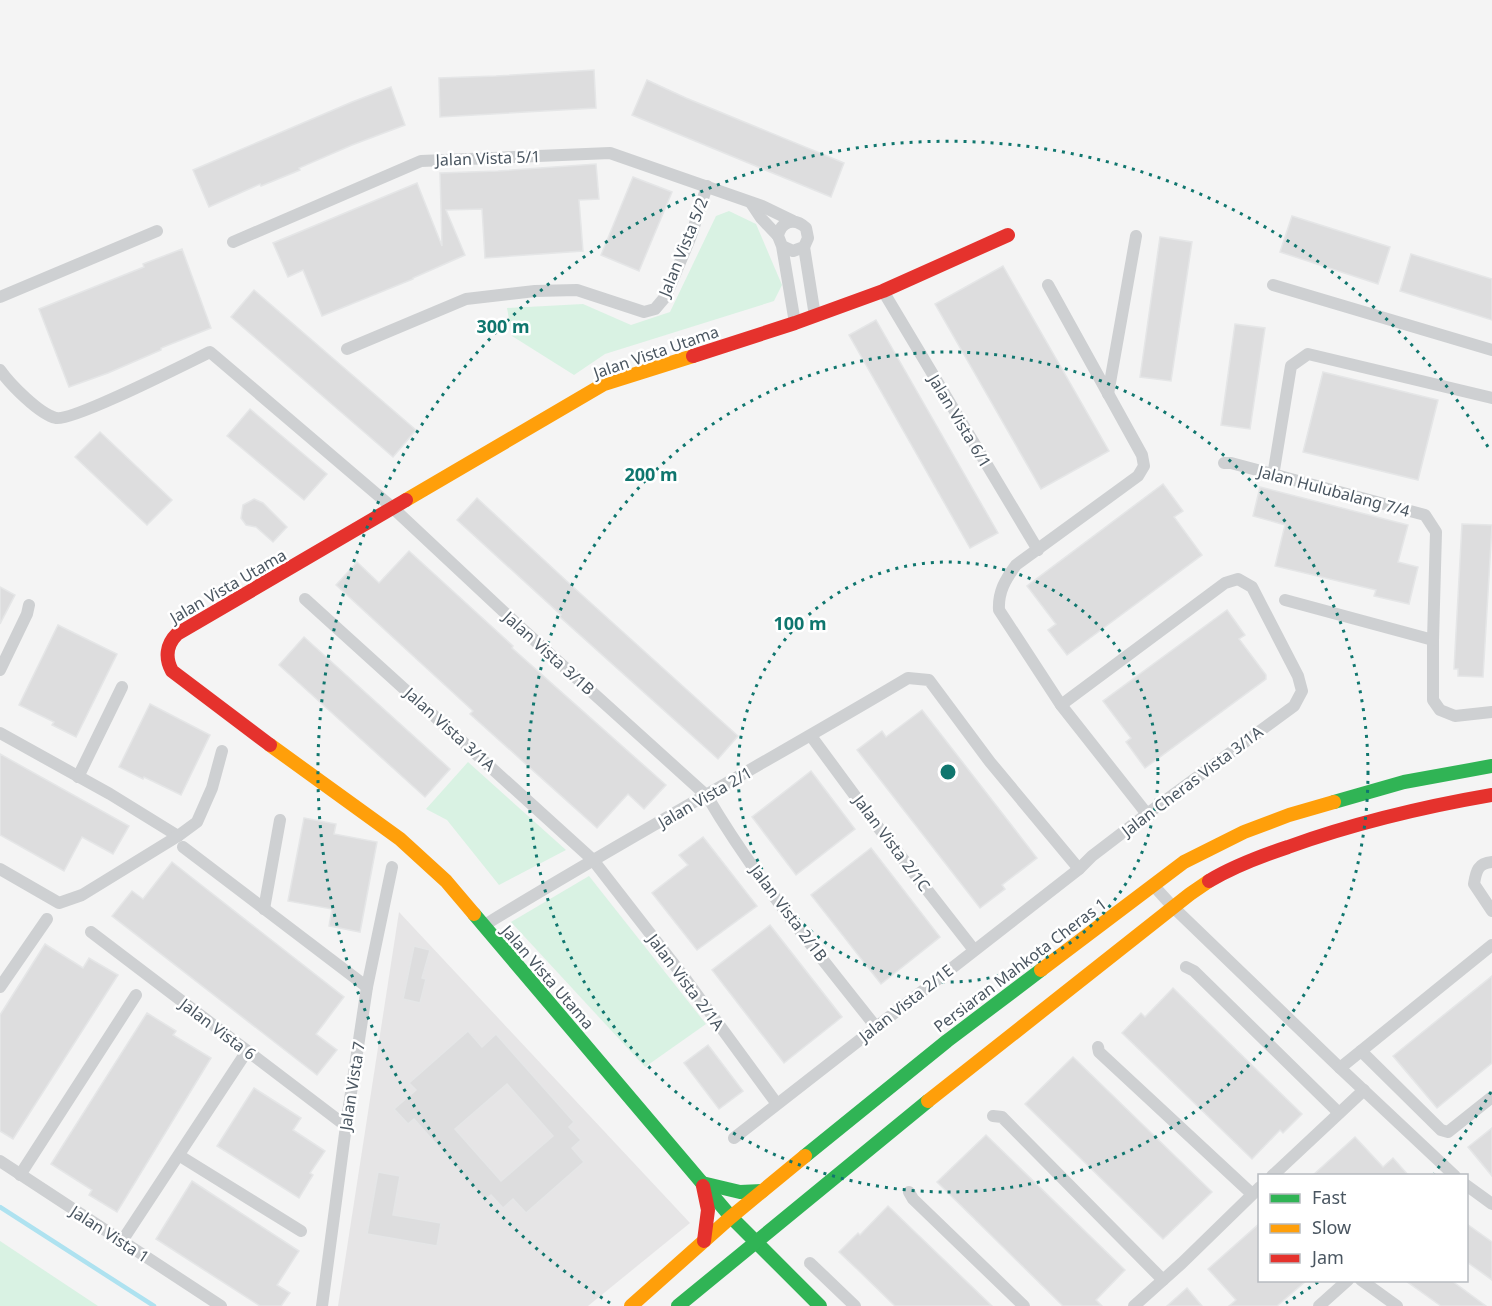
<svg xmlns="http://www.w3.org/2000/svg" width="1492" height="1306" font-family="'Noto Sans',sans-serif">
<style>
.education{fill:#e6e5e6}
.green{fill:#d9f2e3}
.lines{fill:none;stroke-linecap:round;stroke-linejoin:round}
.stream{stroke:#aee2f0;stroke-width:4.5}
.building{fill:#ddddde;stroke:#e5e6e7;stroke-width:1.5;fill-rule:evenodd}
.street{stroke:#ced0d2;stroke-width:12}
.fast{stroke:#30b455;stroke-width:14}
.slow{stroke:#ff9f0a;stroke-width:14}
.jam{stroke:#e5322d;stroke-width:14}
.ring{fill:none;stroke:#0f766e;stroke-width:3;stroke-dasharray:3 6}
.labels{text-anchor:middle;dominant-baseline:central;stroke-width:5;stroke-linejoin:round;paint-order:stroke}
.street-label{font-size:16px;fill:#4a5661;stroke:#fff}
.centre{fill:#0f766e;stroke:#fff;stroke-width:3}
.ring-label{font-size:18px;text-anchor:middle;font-weight:bold;fill:#0f766e;stroke:#fff;stroke-width:5;stroke-linejoin:round;paint-order:stroke}
</style>
<rect width="100%" height="100%" fill="#f4f4f4"/>
<polygon class="education" points="399,912 690,1223 588,1306 338,1306"/>
<g class="green">
<polygon points="729,211 756,224 782,285 774,301 605,354 574,375 512,336 507,308 583,304 631,325 670,312 716,216"/>
<polygon points="468,762 566,850 499,885 447,820 426,809"/>
<polygon points="589,876 706,1024 645,1067 511,922"/>
<polygon points="0,1241 98,1306 0,1306"/>
</g>
<g class="lines">
<polyline class="stream" points="0,1207 154,1306"/>
</g>
<g class="building">
<polygon points="594,70 596,108 440,117 439,78 496,76"/>
<polygon points="647,80 686,98 844,163 831,197 632,115"/>
<polygon points="391,87 405,125 352,145 299,168 300,170 261,186 260,184 209,207 193,170 352,102"/>
<polygon points="596,164 599,199 579,200 583,251 485,258 482,209 446,210 465,255 413,278 413,279 322,316 303,270 288,277 273,243 417,183 442,246 440,173 498,171"/>
<polygon points="633,177 672,192 639,271 601,255"/>
<polygon points="1292,216 1390,247 1378,284 1280,252"/>
<polygon points="1160,237 1192,242 1171,381 1140,377"/>
<polygon points="182,249 211,328 161,348 161,350 108,373 69,387 39,309 144,267 143,264"/>
<polygon points="1411,254 1492,279 1492,320 1400,291"/>
<polygon points="1003,266 1109,451 1041,489 935,304"/>
<polygon points="254,290 416,430 393,457 231,317"/>
<polygon points="876,320 998,533 970,548 849,335"/>
<polygon points="1235,324 1265,328 1250,429 1221,425"/>
<polygon points="1323,372 1438,400 1418,480 1303,452"/>
<polygon points="250,409 327,474 304,500 227,436"/>
<polygon points="100,432 172,500 147,525 75,457"/>
<polygon points="1163,484 1183,511 1174,517 1202,555 1067,655 1048,630 1056,624 1027,586"/>
<polygon points="1260,487 1408,525 1398,562 1418,567 1409,604 1374,596 1376,590 1275,566 1285,525 1253,516"/>
<polygon points="477,498 571,585 738,736 718,759 560,617 561,615 457,520"/>
<polygon points="254,499 263,503 287,527 273,542 256,527 246,525 241,518 243,505"/>
<polygon points="1462,524 1492,525 1483,677 1458,676 1458,669 1454,669"/>
<polygon points="409,551 513,646 512,648 666,785 644,809 628,794 597,828 470,714 473,711 336,585 357,562 379,583"/>
<polygon points="0,587 15,595 0,624"/>
<polygon points="1227,610 1245,635 1239,639 1266,675 1266,679 1145,768 1126,742 1131,738 1103,701"/>
<polygon points="58,625 117,654 76,737 52,725 54,722 19,705"/>
<polygon points="304,637 450,769 425,797 279,665"/>
<polygon points="150,704 210,735 181,795 144,777 143,779 119,767"/>
<polygon points="922,710 1037,858 1002,885 1005,889 980,908 857,750 882,731 886,737"/>
<polygon points="0,754 129,826 113,854 82,837 64,871 0,835"/>
<polygon points="811,771 855,829 796,875 752,817"/>
<polygon points="304,818 336,824 334,834 377,842 360,932 329,926 332,909 288,901"/>
<polygon points="703,837 757,906 697,950 652,893 688,865 679,855"/>
<polygon points="871,848 940,937 881,984 811,895"/>
<polygon points="172,862 344,997 316,1034 337,1050 317,1075 112,916 132,891 143,899"/>
<polygon points="770,925 842,1017 784,1063 712,970"/>
<polygon points="45,944 83,968 89,958 118,975 13,1139 0,1131 0,1015"/>
<polygon points="414,946 430,950 422,978 426,979 420,1003 403,999"/>
<polygon points="1492,976 1492,1063 1437,1108 1393,1056"/>
<polygon points="1173,988 1302,1114 1283,1133 1280,1130 1252,1159 1122,1033 1141,1013 1145,1017"/>
<polygon points="147,1013 176,1031 173,1035 211,1058 117,1212 89,1195 92,1190 51,1164"/>
<path d="M468,1031L482,1047L496,1034L574,1122L569,1127L581,1140L572,1148L584,1162L526,1213L513,1199L503,1208L491,1195L485,1200L414,1119L408,1124L394,1109L416,1090L409,1083ZM507,1084L553,1136L501,1181L455,1129Z"/>
<polygon points="708,1045 743,1091 719,1109 684,1063"/>
<polygon points="1073,1057 1212,1192 1163,1239 1025,1104"/>
<polygon points="254,1088 301,1118 293,1130 325,1151 310,1173 313,1175 299,1198 217,1146"/>
<polygon points="1492,1128 1492,1176 1468,1147"/>
<polygon points="986,1135 1125,1270 1096,1300 1102,1306 1063,1306 937,1182"/>
<polygon points="1355,1137 1383,1167 1393,1158 1409,1176 1312,1176"/>
<polygon points="378,1172 400,1176 393,1215 441,1223 437,1246 367,1234"/>
<polygon points="192,1181 299,1251 277,1285 290,1293 281,1306 260,1306 156,1239"/>
<polygon points="888,1206 916,1233 992,1306 895,1306 858,1270 839,1252 858,1233 860,1235"/>
<polygon points="1260,1223 1260,1281 1306,1281 1277,1306 1229,1306 1236,1300 1208,1269"/>
<polygon points="1467,1224 1492,1242 1492,1280 1467,1262"/>
<polygon points="1406,1281 1452,1281 1486,1306 1441,1306"/>
<polygon points="1187,1288 1202,1306 1167,1306"/>
</g>
<g class="lines">
<g class="street">
<polyline points="751,203 761,218 778,236"/>
<polyline points="233,242 421,161 610,153 762,206 793,221"/>
<path d="M782,246L793,251L804,247L808,238L806,228C795,217 781,221 778,236L782,246L795,323"/>
<polyline points="804,247 815,316"/>
<path d="M1048,285L1142,455L1144,466L1138,476L1016,565C1005,580 998,592 999,610L1061,705L1147,814"/>
<polyline points="1273,285 1492,350"/>
<polyline points="883,291 1038,550"/>
<polyline points="0,297 157,231"/>
<polyline points="347,349 466,299 535,291 577,290 644,312 655,309 666,296 691,236 707,186"/>
<path d="M0,370C10,384 39,414 56,418C74,421 187,363 210,352L393,508L520,627L707,796C755,878 817,952 876,1027"/>
<polyline points="1108,394 1136,236"/>
<polyline points="1224,463 1231,463 1425,515 1436,532 1433,640 1433,700 1440,710 1455,716 1492,712"/>
<polyline points="1273,476 1291,366 1308,354 1492,398"/>
<polyline points="305,599 593,860 687,981 777,1104"/>
<polyline points="1285,600 1433,640"/>
<polyline points="0,670 27,614 29,605"/>
<polyline points="0,733 110,794 178,836"/>
<polyline points="811,736 878,827 974,950"/>
<polyline points="78,777 122,687"/>
<polyline points="183,847 367,987"/>
<path d="M1492,862C1478,863 1476,871 1474,884L1492,911"/>
<polyline points="0,869 59,903 82,895 178,836 197,822 212,788 222,751"/>
<polyline points="1153,885 1173,907 1340,1068 1455,1176"/>
<polyline points="264,909 280,820"/>
<path d="M483,926C623,840 767,762 908,678L929,680L990,762L1079,869"/>
<polyline points="91,932 346,1126"/>
<polyline points="1186,967 1194,971 1339,1113"/>
<polyline points="0,987 47,919"/>
<polyline points="1098,1047 1099,1052 1252,1194"/>
<polyline points="1361,1051 1441,1130 1448,1132 1492,1097"/>
<polyline points="1340,1068 1492,945"/>
<polyline points="993,1116 1002,1117 1163,1280"/>
<polyline points="734,1138 1079,869 1092,856 1147,814 1294,706 1302,691 1298,676 1252,587 1238,579 1225,583 1061,705"/>
<polyline points="180,1156 301,1231"/>
<polyline points="0,1161 221,1306"/>
<polyline points="20,1175 136,995"/>
<polyline points="1272,1176 1364,1090"/>
<polyline points="1466,1185 1492,1204"/>
<polyline points="909,1192 913,1199 1024,1306"/>
<polyline points="122,1241 247,1051"/>
<polyline points="810,1263 855,1306"/>
<polyline points="1361,1280 1397,1306"/>
<polyline points="322,1306 346,1126 367,987 392,867"/>
<polyline points="1134,1306 1182,1263 1260,1187"/>
<polyline points="1319,1306 1348,1280"/>
</g>
<g class="fast">
<polyline points="1334,802 1404,782 1492,766"/>
<polyline points="474,914 731,1217 820,1306"/>
<polyline points="805,1156 947,1041 1041,970"/>
<polyline points="702,1183 740,1192 762,1191"/>
<polyline points="678,1306 928,1101"/>
</g>
<g class="slow">
<polyline points="406,500 604,384 693,356"/>
<polyline points="270,745 400,839 446,881 474,914"/>
<polyline points="1041,970 1184,862 1244,832 1289,815 1334,802"/>
<polyline points="928,1101 1190,894 1209,881"/>
<polyline points="631,1306 731,1217 805,1156"/>
</g>
<g class="jam">
<polyline points="693,356 795,323 883,291 1008,235"/>
<path d="M270,745L172,671C165,658 166,645 177,634L406,500"/>
<path d="M1209,881C1234,866 1261,856 1288,847C1355,823 1422,807 1492,795"/>
<polyline points="703,1186 708,1210 704,1241"/>
</g>
</g>
<g class="ring">
<circle cx="948" cy="772" r="210"/>
<circle cx="948" cy="772" r="420"/>
<path d="M1491 1092A630 630 0 0 1 1434 1173M1318 1282A630 630 0 0 1 1286 1303M610 1303A630 630 0 1 1 1491 452"/>
</g>
<g class="labels">
<g class="street-label">
<text transform="translate(488 158) rotate(-2)">Jalan Vista 5/1</text>
<text transform="translate(683 247) rotate(-68)">Jalan Vista 5/2</text>
<text transform="translate(656 352) rotate(-19)">Jalan Vista Utama</text>
<text transform="translate(960 421) rotate(59)">Jalan Vista 6/1</text>
<text transform="translate(1334 491) rotate(15)">Jalan Hulubalang 7/4</text>
<text transform="translate(228 586) rotate(-30)">Jalan Vista Utama</text>
<text transform="translate(549 653) rotate(42)">Jalan Vista 3/1B</text>
<text transform="translate(450 729) rotate(42)">Jalan Vista 3/1A</text>
<text transform="translate(1192 781) rotate(-37)">Jalan Cheras Vista 3/1A</text>
<text transform="translate(705 797) rotate(-30)">Jalan Vista 2/1</text>
<text transform="translate(892 843) rotate(53)">Jalan Vista 2/1C</text>
<text transform="translate(789 913) rotate(53)">Jalan Vista 2/1B</text>
<text transform="translate(1020 965) rotate(-37)">Persiaran Mahkota Cheras 1</text>
<text transform="translate(548 977) rotate(49)">Jalan Vista Utama</text>
<text transform="translate(686 982) rotate(53)">Jalan Vista 2/1A</text>
<text transform="translate(906 1003) rotate(-38)">Jalan Vista 2/1E</text>
<text transform="translate(218 1029) rotate(37)">Jalan Vista 6</text>
<text transform="translate(352 1086) rotate(-81)">Jalan Vista 7</text>
<text transform="translate(110 1234) rotate(33)">Jalan Vista 1</text>
</g>
</g>
<circle cx="948" cy="772" r="9" class="centre"/>
<g class="ring-label">
<text x="503" y="333">300 m</text>
<text x="651" y="481">200 m</text>
<text x="800" y="630">100 m</text>
</g>
<rect x="1258" y="1174" width="210" height="108" fill="#ffffff" stroke="#b7bbc0" stroke-width="1.5"/>
<rect x="1270" y="1194" width="30" height="9" fill="#30b455" stroke="#b7bbc0" stroke-width="1.5"/>
<text x="1312" y="1204" font-size="18" fill="#4a5661">Fast</text>
<rect x="1270" y="1224" width="30" height="9" fill="#ff9f0a" stroke="#b7bbc0" stroke-width="1.5"/>
<text x="1312" y="1234" font-size="18" fill="#4a5661">Slow</text>
<rect x="1270" y="1254" width="30" height="9" fill="#e5322d" stroke="#b7bbc0" stroke-width="1.5"/>
<text x="1312" y="1264" font-size="18" fill="#4a5661">Jam</text>
</svg>
